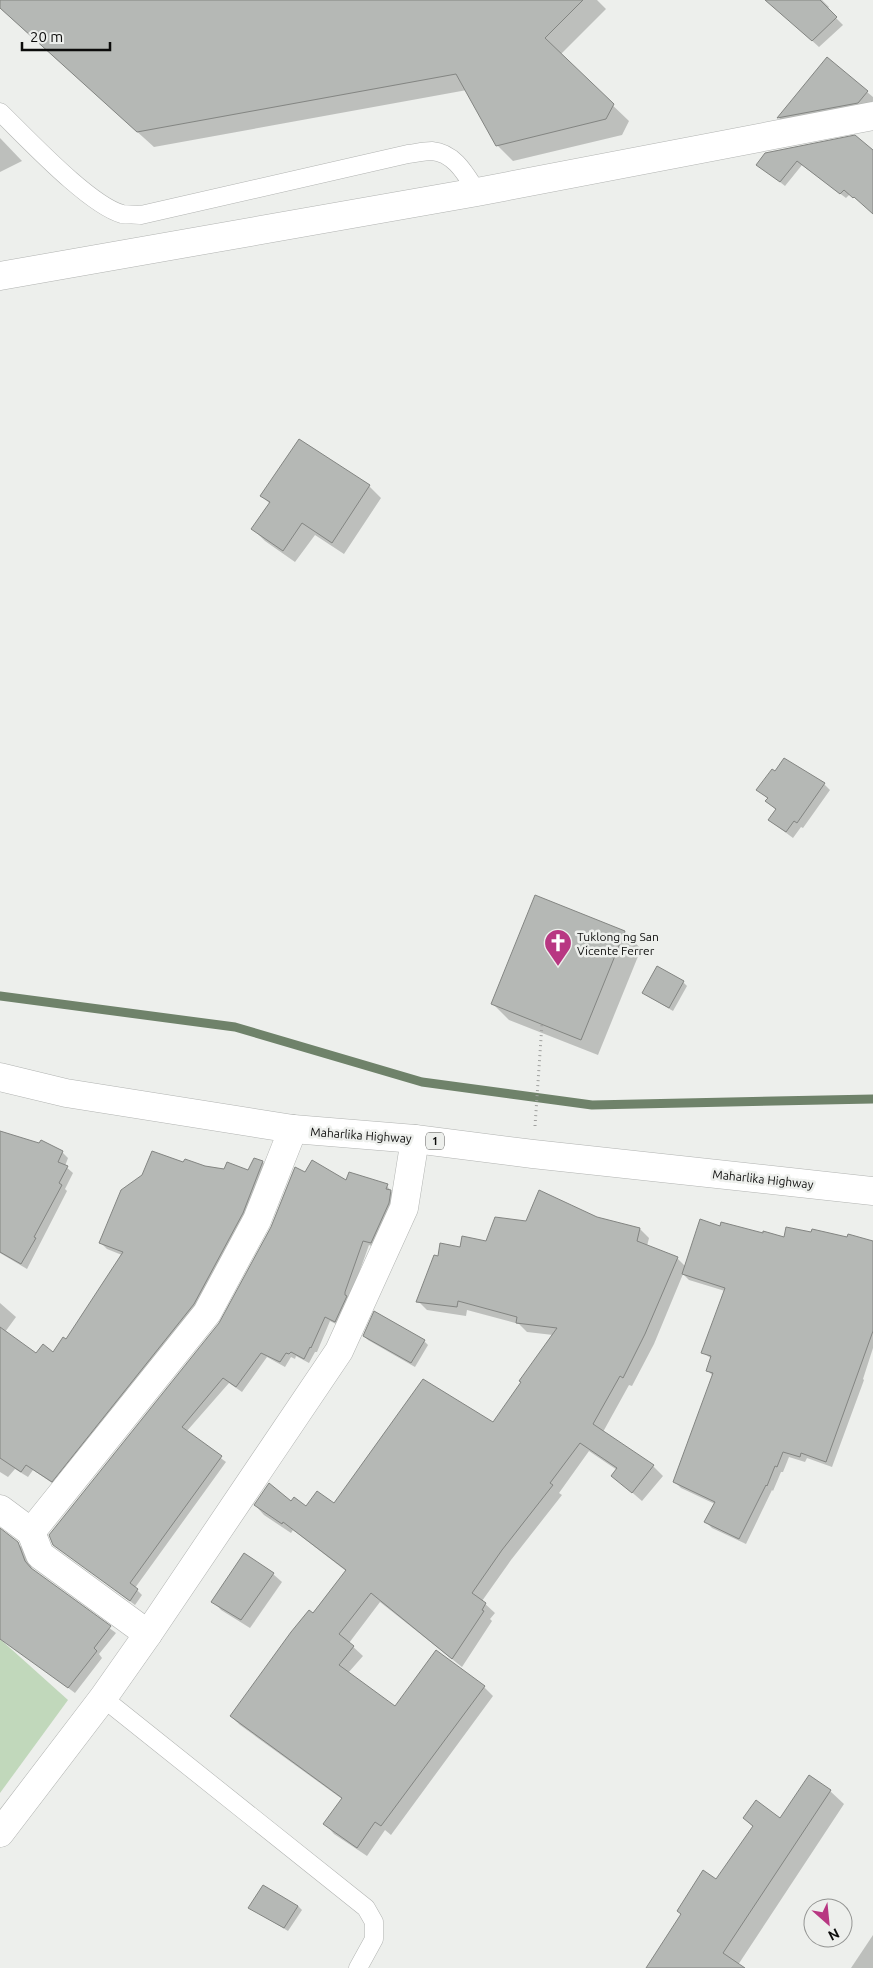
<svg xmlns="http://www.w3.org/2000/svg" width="873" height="1968" font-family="Ubuntu,sans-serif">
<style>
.green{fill:#c1d8bb}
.shadow{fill:#0003}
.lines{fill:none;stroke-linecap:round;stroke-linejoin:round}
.stream{stroke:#6f826a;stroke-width:9}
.building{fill:#b5b8b5;stroke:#838582}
.service-casing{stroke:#b1b3b1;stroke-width:19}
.minor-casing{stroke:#b1b3b1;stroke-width:29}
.tertiary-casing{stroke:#b1b3b1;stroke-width:29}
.trunk-casing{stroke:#b1b3b1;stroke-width:29}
.path{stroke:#a0a19f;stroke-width:3;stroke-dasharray:1 4;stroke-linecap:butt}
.service{stroke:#fff;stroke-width:18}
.minor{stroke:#fff;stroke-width:28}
.tertiary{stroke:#fff;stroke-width:28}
.trunk{stroke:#fff;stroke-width:28}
.labels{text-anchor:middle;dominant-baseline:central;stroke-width:5;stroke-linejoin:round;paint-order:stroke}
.shield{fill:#edefec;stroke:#50504e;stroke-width:1}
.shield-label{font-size:11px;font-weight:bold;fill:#0c0c0b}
.poi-label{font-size:12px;fill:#0c0c0b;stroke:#edefec;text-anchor:start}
.street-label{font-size:12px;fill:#0c0c0b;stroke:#edefec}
</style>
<rect width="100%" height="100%" fill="#edefec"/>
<polygon class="green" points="0,1639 68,1700 0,1793"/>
<g class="shadow">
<polygon points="0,0 597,0 606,9 560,55 629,121 622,135 513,161 497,145 467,90 154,147 0,8"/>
<polygon points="767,0 822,0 829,7 827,9 843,25 819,47"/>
<polygon points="827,58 867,92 873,97 873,101 865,110 786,125 779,118"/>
<polygon points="0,138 22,161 0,172"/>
<polygon points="873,152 873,212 850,194 846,198 802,165 785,186 758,165"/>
<polygon points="299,440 369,486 381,498 344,554 315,535 295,562 265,541 253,529 270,504 262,496"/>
<polygon points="775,773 824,784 830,790 803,828 801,827 793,838 769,820 776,810 767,801 768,799 758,790"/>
<polygon points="536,897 625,932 641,949 598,1055 509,1020 493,1004"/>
<polygon points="683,982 687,986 673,1011 643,993"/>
<polygon points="0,1134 40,1145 41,1142 63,1153 68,1158 65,1166 73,1173 65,1189 67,1191 27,1269 0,1253"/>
<polygon points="254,1159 263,1162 269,1169 200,1311 58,1487 33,1470 28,1477 15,1469 8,1477 0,1472 0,1303 16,1317 5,1332 36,1355 53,1354 67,1341 122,1255 107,1249 101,1243 184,1164 249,1172"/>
<polygon points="306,1174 347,1182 387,1186 396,1197 376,1248 369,1245 340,1326 330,1321 317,1352 315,1352 309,1363 296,1356 295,1359 291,1357 285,1367 267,1357 242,1392 229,1383 186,1432 226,1462 135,1588 142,1595 135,1605 54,1544 220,1323"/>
<polygon points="597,1218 640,1229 649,1238 647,1246 677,1258 686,1267 721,1227 785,1238 873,1242 873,1348 863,1379 864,1380 832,1467 807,1458 805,1462 789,1457 783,1472 781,1472 773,1491 772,1490 746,1544 712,1528 706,1522 715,1504 681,1488 675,1482 714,1377 707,1370 712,1359 702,1352 725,1291 689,1280 683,1274 654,1344 632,1386 629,1385 603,1432 653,1466 663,1476 642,1501 613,1476 617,1470 589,1451 559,1493 562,1495 511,1560 482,1601 495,1613 490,1619 492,1621 462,1667 380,1602 349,1643 363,1656 348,1673 395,1708 484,1687 493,1696 391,1835 385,1830 367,1856 334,1834 325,1824 342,1799 240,1725 231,1716 346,1571 293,1530 291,1533 264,1515 255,1505 292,1502 307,1508 335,1505 493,1424 553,1335 527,1332 519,1324 467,1310 466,1316 427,1310 418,1301 439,1257 461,1248 487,1243 527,1223"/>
<polygon points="364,1336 424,1341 428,1345 415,1367 368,1340"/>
<polygon points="0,1530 24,1549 33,1571 116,1633 99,1654 102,1658 75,1693 0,1637"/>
<polygon points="273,1574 282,1582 250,1628 221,1610 213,1601"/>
<polygon points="809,1777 830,1791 844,1804 736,1968 647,1968 716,1880 754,1828 744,1818 781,1819"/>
<polygon points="298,1906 302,1910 288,1931 250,1908"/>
<polygon points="873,1935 873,1968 851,1968"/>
</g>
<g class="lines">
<polyline class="stream" points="0,996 235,1027 422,1082 592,1105 873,1099"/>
</g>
<g class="building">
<polygon points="0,0 583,0 545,38 614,104 606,119 496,146 456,74 137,132 0,8"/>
<polygon points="765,0 820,0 837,17 812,41"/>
<polygon points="827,57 868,91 858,103 777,118"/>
<polygon points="855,135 873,150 873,214 854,197 853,198 844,190 840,194 797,161 780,182 756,165 765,153"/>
<polygon points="299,439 370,485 332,543 302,523 283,551 251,529 270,502 260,496"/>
<polygon points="784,758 825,783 797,823 794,821 786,832 768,820 776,809 765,801 768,798 756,790 772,769 775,771"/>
<polygon points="535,895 625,931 581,1040 491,1004"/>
<polygon points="657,966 684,981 669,1008 642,993"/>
<polygon points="0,1131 39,1143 41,1140 63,1151 58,1162 68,1166 59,1183 62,1185 34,1237 36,1238 21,1264 0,1252"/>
<polygon points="152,1151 183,1162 185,1159 205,1166 224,1169 227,1162 248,1170 254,1158 263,1161 243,1213 194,1304 52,1482 26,1465 21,1472 0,1458 0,1327 36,1353 43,1344 53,1352 63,1337 66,1339 123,1252 99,1243 121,1190 142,1175"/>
<polygon points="312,1160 346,1180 349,1172 388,1184 386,1189 391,1190 389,1203 371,1243 363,1241 345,1292 345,1295 347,1296 335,1322 325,1317 311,1348 310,1347 304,1359 291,1352 289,1354 286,1353 280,1362 261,1353 236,1387 223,1378 182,1427 222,1456 130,1583 138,1589 130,1601 53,1545 49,1535 219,1323 271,1227 295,1167 305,1172"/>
<polygon points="539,1190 597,1217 640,1228 637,1241 678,1257 645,1334 623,1378 620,1376 593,1424 654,1465 632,1493 611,1476 617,1468 580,1443 550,1483 553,1485 502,1550 472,1593 486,1603 482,1610 484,1611 452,1659 371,1593 339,1634 354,1646 339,1665 395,1706 436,1650 485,1686 381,1826 375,1822 357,1848 323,1824 342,1798 230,1716 291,1632 309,1610 313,1613 346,1570 283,1522 282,1524 254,1505 269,1483 291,1501 294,1497 306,1506 317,1491 334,1503 423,1379 493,1422 521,1382 519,1381 557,1328 516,1323 517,1317 458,1301 457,1307 416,1302 434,1255 438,1256 440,1243 460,1247 462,1236 486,1241 495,1217 526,1221"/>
<polygon points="700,1219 720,1226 721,1222 763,1233 763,1231 784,1237 786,1227 811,1232 812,1229 847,1237 848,1234 873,1241 873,1331 826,1462 801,1453 800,1457 783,1452 777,1467 775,1466 767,1486 766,1485 739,1539 704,1522 715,1502 673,1482 713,1373 706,1371 711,1356 701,1353 725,1288 682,1274"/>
<polygon points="374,1311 425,1340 411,1363 363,1336"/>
<polygon points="0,1528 18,1542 25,1561 31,1568 111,1626 94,1648 97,1651 68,1688 0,1639"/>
<polygon points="244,1553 274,1573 241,1620 211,1602"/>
<polygon points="809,1775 831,1790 723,1953 745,1968 646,1968 681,1914 677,1911 703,1870 716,1879 753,1826 743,1818 756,1800 780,1818"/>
<polygon points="263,1885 298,1906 284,1928 248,1908"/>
</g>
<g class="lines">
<defs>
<g id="service">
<path d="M0,112C27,138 89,205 122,214C128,215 135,214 141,215L408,154C416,153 424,151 432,151C455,153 466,175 477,192"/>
<polyline points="103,1698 366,1908 374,1922 374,1939 358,1968"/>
</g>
<g id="minor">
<polyline points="0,1509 31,1532 40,1555 148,1634"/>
<polyline points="31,1532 207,1313 257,1220 293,1129"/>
<polyline points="0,1833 103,1698 148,1634 339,1351 404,1208 415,1139"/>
</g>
<polyline id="tertiary" points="0,276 477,192 873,116"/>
<polyline id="trunk" points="0,1077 66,1093 293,1129 415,1139 533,1154 873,1191"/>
</defs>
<use href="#service" class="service-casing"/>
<use href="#minor" class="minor-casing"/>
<use href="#tertiary" class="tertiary-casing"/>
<use href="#trunk" class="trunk-casing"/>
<polyline class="path" points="535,1126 542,1024"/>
<use href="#service" class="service"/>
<use href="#minor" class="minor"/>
<use href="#tertiary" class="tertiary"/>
<use href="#trunk" class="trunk"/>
</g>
<defs>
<symbol id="church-pin" viewBox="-11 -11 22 30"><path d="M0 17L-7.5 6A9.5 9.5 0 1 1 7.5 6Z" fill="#b83782" stroke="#edefec"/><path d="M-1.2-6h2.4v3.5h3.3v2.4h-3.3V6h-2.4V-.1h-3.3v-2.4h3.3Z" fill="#fff"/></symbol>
</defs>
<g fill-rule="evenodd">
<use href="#church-pin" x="542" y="927" width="32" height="43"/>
</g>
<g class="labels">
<rect class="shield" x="426" y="1132.5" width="18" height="17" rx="4"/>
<g class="shield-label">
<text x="435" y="1141">1</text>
</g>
<g class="poi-label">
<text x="577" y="936">Tuklong ng San<tspan x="577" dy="14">Vicente Ferrer</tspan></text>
</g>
<g class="street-label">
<text transform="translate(361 1135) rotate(4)">Maharlika Highway</text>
<text transform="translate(763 1179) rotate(6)">Maharlika Highway</text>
</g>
</g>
<g transform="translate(828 1923) rotate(153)"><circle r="24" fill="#edefec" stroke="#939492"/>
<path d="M0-4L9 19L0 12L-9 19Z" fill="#b83782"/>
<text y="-8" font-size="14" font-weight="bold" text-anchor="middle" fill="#0c0c0b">N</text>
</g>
<path d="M22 42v8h88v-8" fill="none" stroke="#0c0c0b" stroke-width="2.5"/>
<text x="30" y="42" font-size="15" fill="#0c0c0b" stroke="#edefec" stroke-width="4" paint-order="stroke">20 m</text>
</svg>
